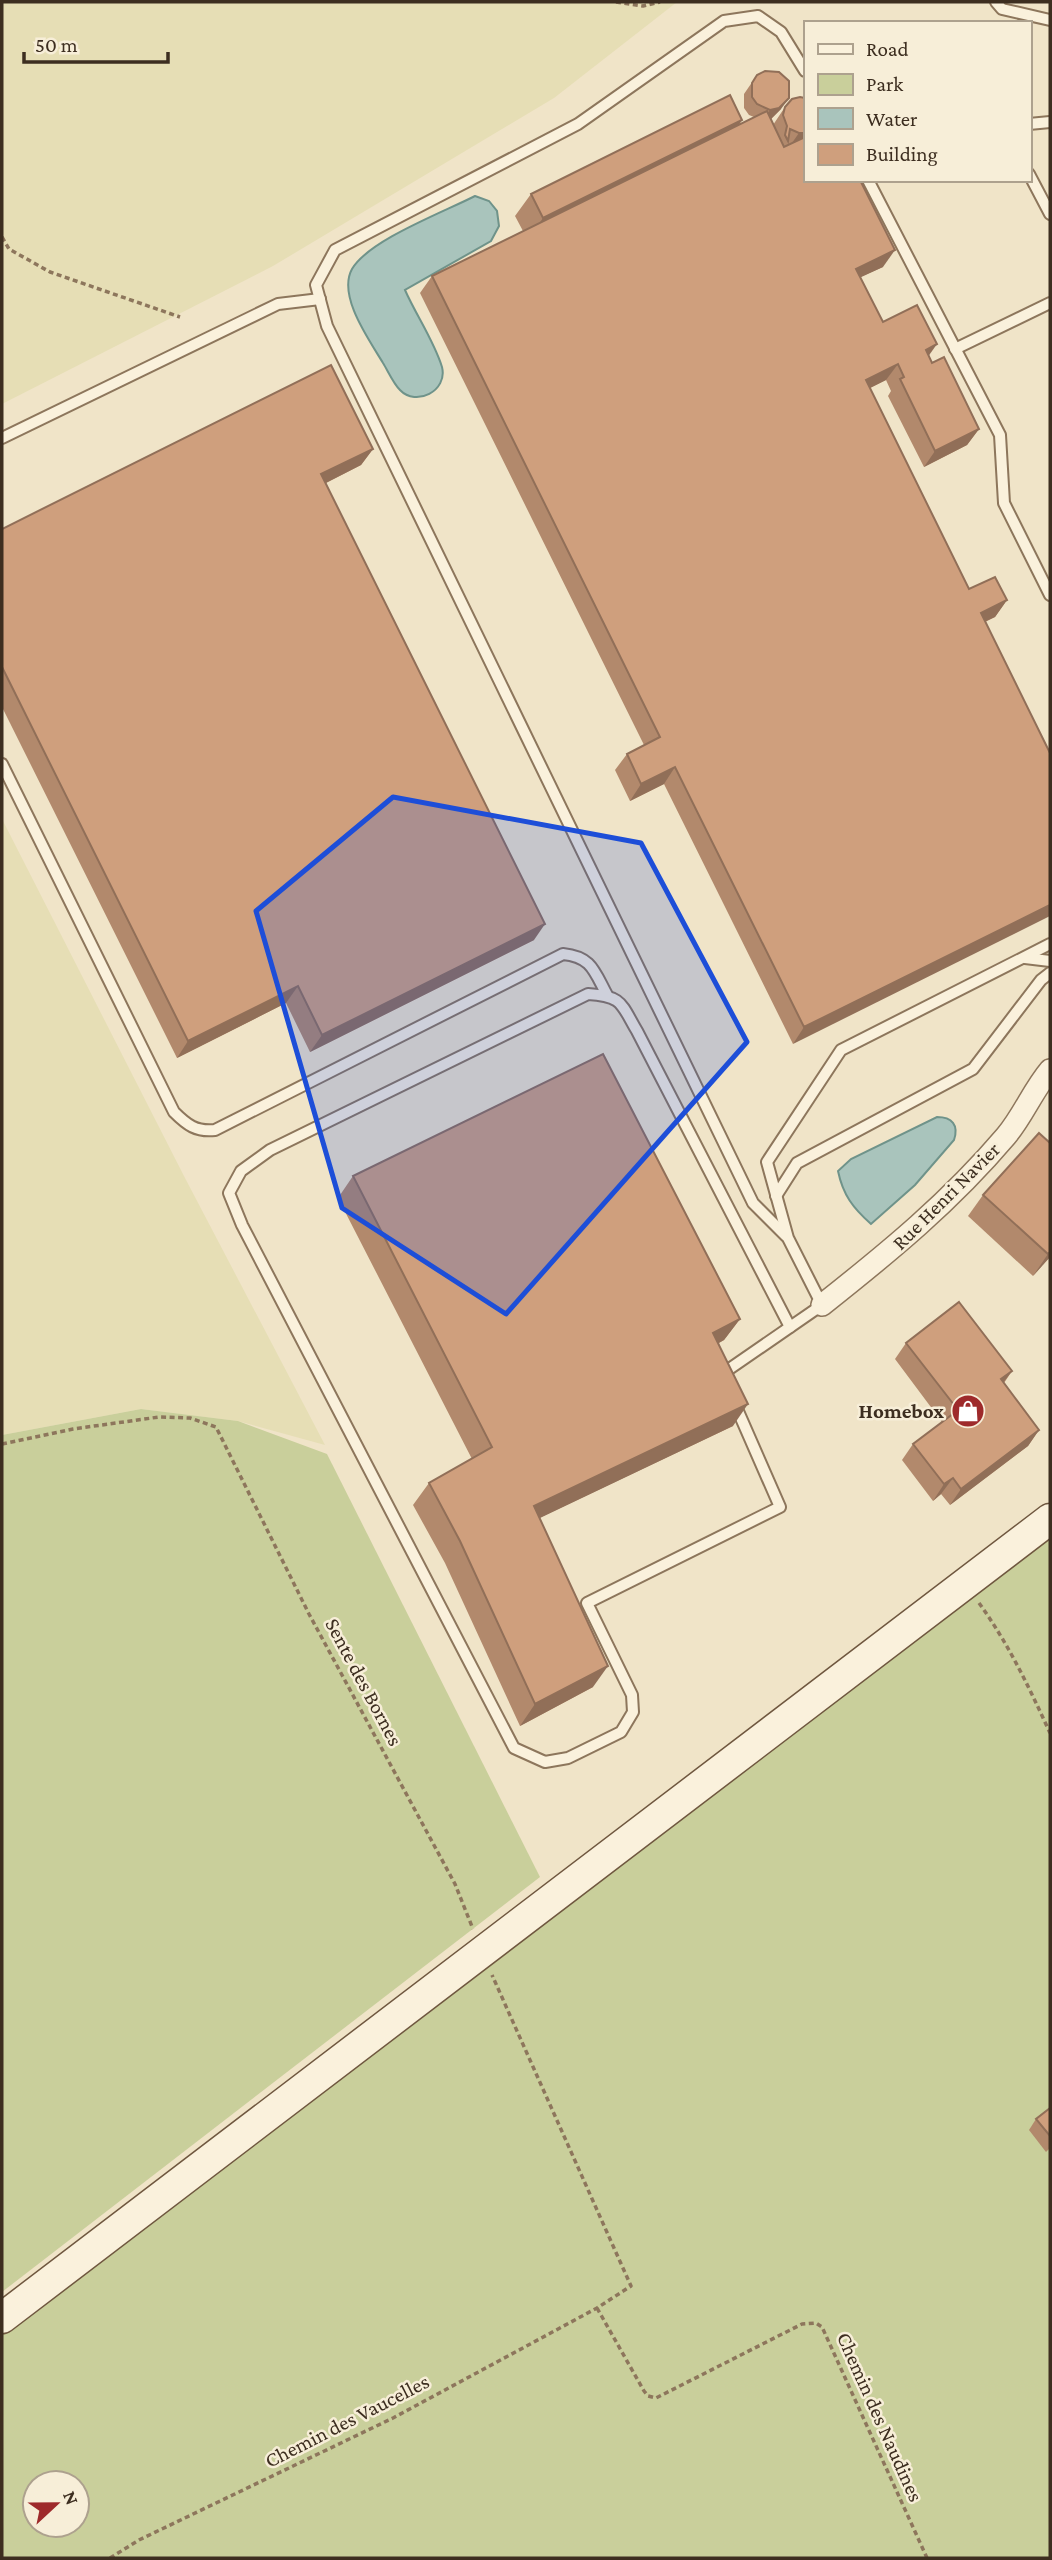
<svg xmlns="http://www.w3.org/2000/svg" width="1052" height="2560" font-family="'Crimson Pro',serif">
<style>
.farmland{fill:#e6deb5}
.green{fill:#c9cf9b;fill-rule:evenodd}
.water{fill:#a9c4bc;stroke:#6f938a;stroke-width:2}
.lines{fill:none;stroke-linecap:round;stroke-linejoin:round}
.lane-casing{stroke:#8d765c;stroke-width:14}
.street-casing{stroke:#8d765c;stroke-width:24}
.secondary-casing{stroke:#6f573f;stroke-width:33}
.path{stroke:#8d765c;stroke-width:3.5;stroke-dasharray:5 3.5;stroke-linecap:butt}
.lane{stroke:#faf1dc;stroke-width:10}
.street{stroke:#faf1dc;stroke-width:21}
.secondary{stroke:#faf1dc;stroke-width:30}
.wall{fill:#b2896c}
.shaded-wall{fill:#916f58}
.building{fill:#cf9f7d;stroke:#916f58;stroke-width:2}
.marked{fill:#1d4ed8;fill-opacity:0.2;stroke:#1d4ed8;stroke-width:5;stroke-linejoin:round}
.labels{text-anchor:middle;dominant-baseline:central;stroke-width:5;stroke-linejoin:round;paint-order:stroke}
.street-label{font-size:21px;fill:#3d2e20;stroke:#f7eed8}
.poi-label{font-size:21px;font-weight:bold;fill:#3d2e20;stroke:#f7eed8;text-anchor:end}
</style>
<rect width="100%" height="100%" fill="#f0e4c8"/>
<g class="farmland">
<polygon points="2,2 677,2 554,98 273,266 2,404"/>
<polygon points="2,819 185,1178 325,1445 238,1421 141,1409 2,1435"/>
</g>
<g class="green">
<polygon points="141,1409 238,1421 327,1454 540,1877 2,2292 2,1435"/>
<path d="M1050,1519V2558H2V2318ZM35,2483H77V2525H35Z"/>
</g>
<g class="water">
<path d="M475,196L489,201L497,211L499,226L491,241L405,290C416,315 434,341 442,367C448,391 416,407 400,390C393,383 388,371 383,363C370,341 337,296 352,269C369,240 444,212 475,196Z"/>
<path d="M937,1117C952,1117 959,1125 954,1140L915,1185L871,1224C853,1208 843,1195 838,1171L851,1159Z"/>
</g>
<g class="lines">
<defs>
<g id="lane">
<polyline points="996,2 1002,9 1050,20"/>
<polyline points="1029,124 1050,122"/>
<polyline points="1029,174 1050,214"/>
<polyline points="868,180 1000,435 1004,503 1050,595"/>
<polyline points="955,349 1050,303"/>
<polyline points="2,438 278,304 320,299"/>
<path d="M2,764L174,1112C187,1125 196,1132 215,1130L563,954C592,957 594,971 607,995"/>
<polyline points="1025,958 1050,961"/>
<polyline points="776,1196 797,1163 973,1069 1041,980 1050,973"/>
<polyline points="786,1236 753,1203 327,326 316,285 335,250 578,124 724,21 758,16 781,32 805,71"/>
<polyline points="724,1378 722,1374 822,1305 788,1238 767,1162 841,1050 1050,944"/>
<path d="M734,1402L780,1507L587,1603L632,1695L633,1712L621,1732L568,1758L545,1762L514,1748L242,1225L229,1193L241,1171L270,1150L588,994C623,996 621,1004 637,1031L790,1327"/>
</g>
<path id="street" d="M822,1305C889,1252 950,1202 1006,1136C1023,1116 1033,1090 1050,1070"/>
<polyline id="secondary" points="2,2318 1050,1519"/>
</defs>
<use href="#lane" class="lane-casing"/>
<use href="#street" class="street-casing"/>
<use href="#secondary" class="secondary-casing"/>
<g class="path">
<polyline points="616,2 643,6 660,2"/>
<polyline points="2,237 9,249 50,272 180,317"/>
<polyline points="2,1444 73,1429 159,1417 190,1418 216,1427 309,1614 455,1884 473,1929"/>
<path d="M979,1603C1008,1643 1029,1687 1050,1733"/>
<polyline points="597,2308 644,2391 648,2396 656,2398 802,2324 816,2323 822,2327 927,2558"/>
<polyline points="110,2558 139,2540 393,2418 597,2308 631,2286 492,1975"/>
</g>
<use href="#lane" class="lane"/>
<use href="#street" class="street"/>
<use href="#secondary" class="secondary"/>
</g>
<g class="wall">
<polygon points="757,75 781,109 771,119 773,125 785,107 800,97 805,180 883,267 860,277 883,322 929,356 932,363 979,429 967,445 924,467 888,396 891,391 886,380 870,388 969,589 1007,600 995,617 985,622 1050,753 793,1044 664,784 630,801 615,770 627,754 644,745 420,293 432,276 523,231 515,216 531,194 742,120 739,125 754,117 749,115 744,108 744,94"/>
<polygon points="373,449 361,465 326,483 534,940 310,1052 286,1003 177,1058 2,707 2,529"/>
<polygon points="1050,1143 1050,1257 1033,1276 968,1216 983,1195"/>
<polygon points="353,1176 740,1319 724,1340 719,1343 733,1426 539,1518 593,1687 520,1726 445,1563 413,1505 429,1483 472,1459 338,1198"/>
<polygon points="906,1343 1012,1371 1004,1383 1039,1430 1028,1446 950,1505 941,1494 933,1501 902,1460 913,1444 942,1422 895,1359"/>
<polygon points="1050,2108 1050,2148 1046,2152 1029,2130 1036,2119"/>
</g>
<g class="shaded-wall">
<polygon points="789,98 781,109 771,119 763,121 770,110"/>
<polygon points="742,120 727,142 528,240 543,218"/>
<polygon points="799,133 805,133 805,141 787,150"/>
<polygon points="895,250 883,267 844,285 856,269"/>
<polygon points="937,344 925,361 926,350"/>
<polygon points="898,364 886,380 854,396 866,380"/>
<polygon points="979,429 967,445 924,467 935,451"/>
<polygon points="373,449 361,465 310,491 321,474"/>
<polygon points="1007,600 995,617 969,629 981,613"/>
<polygon points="675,767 664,784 630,801 641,784"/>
<polygon points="1050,905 1050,916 793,1044 804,1027"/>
<polygon points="545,924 534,940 310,1052 322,1035"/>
<polygon points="298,986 286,1003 177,1058 188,1041"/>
<polygon points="1050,1252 1050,1257 1033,1276 1048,1254"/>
<polygon points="740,1319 724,1340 698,1354 713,1333"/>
<polygon points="1012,1371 1000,1387 1001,1379"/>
<polygon points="748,1404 733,1426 519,1528 534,1506"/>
<polygon points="1039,1430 1028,1446 950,1505 961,1489"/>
<polygon points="953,1478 941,1494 933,1501 944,1484"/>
<polygon points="608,1666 593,1687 520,1726 535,1704"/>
</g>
<g class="building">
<polygon points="765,71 779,72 789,81 789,98 779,108 770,110 757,104 752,97 752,83 757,75"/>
<polygon points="730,95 742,120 543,218 531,194"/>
<polygon points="800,97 805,98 805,133 799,133 790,129 788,141 785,135 787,126 783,115 785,107 792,99"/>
<polygon points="767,111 784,147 805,137 805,180 860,180 895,250 856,269 883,322 917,305 937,344 926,350 932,363 944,357 979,429 935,451 900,379 904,377 898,364 866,380 969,589 995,577 1007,600 981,613 1050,753 1050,905 804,1027 675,767 641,784 627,754 660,737 432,276"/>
<polygon points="331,365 373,449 321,474 545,924 322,1035 298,986 188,1041 2,667 2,529"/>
<polygon points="603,1054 740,1319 713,1333 748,1404 534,1506 608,1666 535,1704 460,1541 429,1483 492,1447 353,1176"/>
<polygon points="1039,1133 1050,1143 1050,1252 1048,1254 983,1195"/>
<polygon points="959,1302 1012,1371 1001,1379 1039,1430 961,1489 953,1478 944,1484 913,1444 958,1410 906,1343"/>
<polygon points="1050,2108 1050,2136 1036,2119"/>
</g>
<path class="marked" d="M393,797L641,843L747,1042L506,1314L342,1208L256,911Z"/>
<defs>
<symbol id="shop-disc" viewBox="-11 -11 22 22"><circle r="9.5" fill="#9e2a2b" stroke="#f7eed8"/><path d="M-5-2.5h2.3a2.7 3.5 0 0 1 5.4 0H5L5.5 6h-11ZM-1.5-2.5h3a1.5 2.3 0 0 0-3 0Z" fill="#fff"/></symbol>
</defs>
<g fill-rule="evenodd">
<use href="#shop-disc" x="949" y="1392" width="38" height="38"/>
</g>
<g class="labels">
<g class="street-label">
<text transform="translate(946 1196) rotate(-45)">Rue Henri Navier</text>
<text transform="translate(364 1682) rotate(62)">Sente des Bornes</text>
<text transform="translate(880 2417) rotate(66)">Chemin des Naudines</text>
<text transform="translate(347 2421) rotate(-27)">Chemin des Vaucelles</text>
</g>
<g class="poi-label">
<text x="944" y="1411">Homebox</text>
</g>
</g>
<rect width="1052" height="2560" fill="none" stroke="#3d2e20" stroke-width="7"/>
<rect x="804" y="21" width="228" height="161" fill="#f7eed8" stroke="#ada18e" stroke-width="2"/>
<rect x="818" y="44" width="35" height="10" fill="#faf1dc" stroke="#ada18e" stroke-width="2"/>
<text x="866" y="56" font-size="21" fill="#3d2e20">Road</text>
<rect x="818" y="74" width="35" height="21" fill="#c9cf9b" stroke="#ada18e" stroke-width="2"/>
<text x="866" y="91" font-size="21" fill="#3d2e20">Park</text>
<rect x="818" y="108" width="35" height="21" fill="#a9c4bc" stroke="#ada18e" stroke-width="2"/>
<text x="866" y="126" font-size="21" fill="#3d2e20">Water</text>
<rect x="818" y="144" width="35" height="21" fill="#cf9f7d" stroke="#ada18e" stroke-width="2"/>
<text x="866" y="161" font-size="21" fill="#3d2e20">Building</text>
<g transform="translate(56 2504) rotate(68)"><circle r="33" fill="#f7eed8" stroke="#ada18e" stroke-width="2"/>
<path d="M0-5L12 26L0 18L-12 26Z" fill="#9e2a2b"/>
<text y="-10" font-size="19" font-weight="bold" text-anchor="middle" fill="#3d2e20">N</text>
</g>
<path d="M24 52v10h144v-10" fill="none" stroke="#3d2e20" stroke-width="3.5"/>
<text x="35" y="52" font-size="21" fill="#3d2e20" stroke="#f7eed8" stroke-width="5" paint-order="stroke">50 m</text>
</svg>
